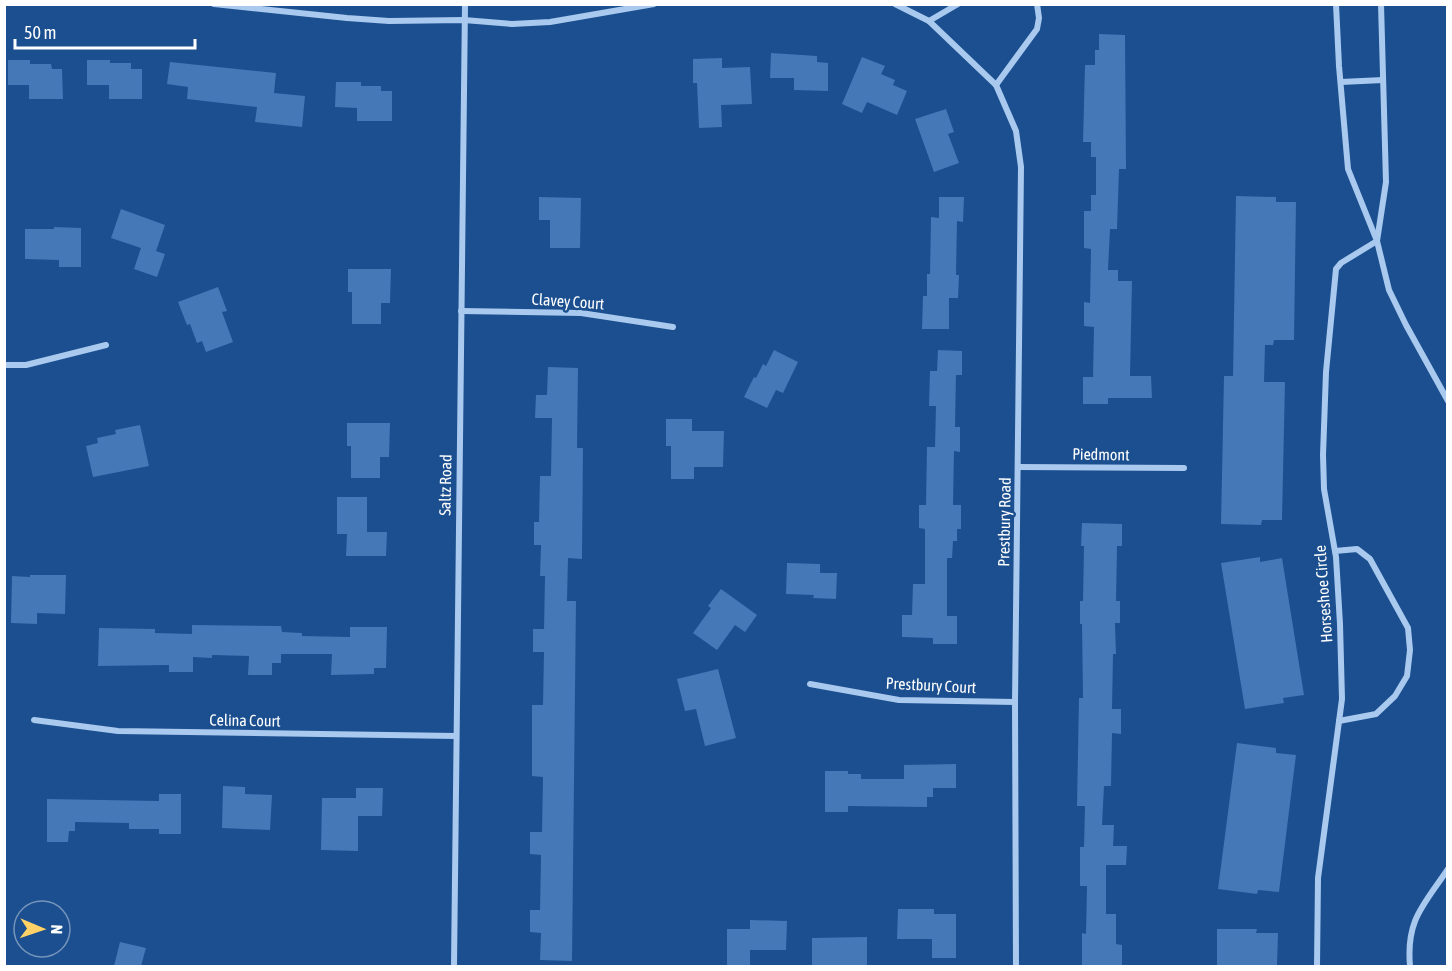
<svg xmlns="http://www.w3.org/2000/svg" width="1452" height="971" font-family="'Asap Condensed',sans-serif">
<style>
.building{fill:#4478b7}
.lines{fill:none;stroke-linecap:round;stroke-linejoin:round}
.minor{stroke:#a9c9ee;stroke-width:6}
.labels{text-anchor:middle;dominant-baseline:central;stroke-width:5;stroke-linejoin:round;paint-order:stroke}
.street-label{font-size:16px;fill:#fff;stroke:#1b4f8f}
</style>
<rect width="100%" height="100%" fill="#1b4f8f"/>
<g class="building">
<polygon points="1099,34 1125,35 1126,169 1119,169 1117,229 1110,229 1108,270 1118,270 1118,281 1132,281 1130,376 1151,376 1152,398 1108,398 1108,404 1083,404 1083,377 1093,377 1094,327 1084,326 1084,302 1090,303 1091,249 1084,248 1084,211 1091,211 1091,195 1096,195 1096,157 1091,157 1091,142 1083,142 1085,65 1095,65 1095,50 1099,50"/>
<polygon points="771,53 817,56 817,62 828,63 828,91 794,90 794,78 770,78"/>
<polygon points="862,57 885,66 881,74 895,80 893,85 907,91 897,115 867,102 862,113 842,104"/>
<polygon points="722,58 722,68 750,67 752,104 721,105 722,127 699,128 697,83 693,83 693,59"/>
<polygon points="8,60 30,60 30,64 51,64 52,69 62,69 63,99 29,99 29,85 8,85"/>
<polygon points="87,60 110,60 110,63 131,63 131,69 142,69 142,99 109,99 109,85 87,85"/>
<polygon points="170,62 276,73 274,93 305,96 302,127 255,122 257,107 187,99 188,87 167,84"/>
<polygon points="336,82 361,82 361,86 381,86 381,91 392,91 392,121 357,121 357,108 335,107"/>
<polygon points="946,109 954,132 948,134 959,163 934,172 915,119"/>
<polygon points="1236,196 1276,197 1276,202 1296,202 1294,340 1274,340 1273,345 1265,345 1264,382 1285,382 1282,520 1262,520 1261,525 1221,524 1224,376 1233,376"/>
<polygon points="539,197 581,198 580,248 550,248 550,220 539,220"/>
<polygon points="939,197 964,197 963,222 957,221 956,275 959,275 958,298 949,298 949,329 922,329 923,296 927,296 927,274 930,274 931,217 939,218"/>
<polygon points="121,209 165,225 156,251 165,254 157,277 134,269 141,248 111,238"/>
<polygon points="54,227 81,228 81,267 59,267 59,260 25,259 25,229 54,229"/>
<polygon points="348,269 391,269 390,303 381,303 381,324 352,324 352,292 348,292"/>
<polygon points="218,287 227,311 222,312 233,342 206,352 202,341 197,343 190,324 187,325 178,302"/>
<polygon points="774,350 798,362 783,393 776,390 767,408 744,397 754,377 756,378 763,364 766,366"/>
<polygon points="938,350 962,351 962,375 956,375 955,427 960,427 960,452 954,451 953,505 961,505 961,529 957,529 957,541 953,541 952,558 947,558 947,616 957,616 957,644 933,644 933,638 902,637 902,615 912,615 913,584 925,584 925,529 919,528 919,505 926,505 927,447 935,447 936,406 929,406 930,371 937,371"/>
<polygon points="548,367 578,368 577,448 583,448 582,559 568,558 567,601 576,601 572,961 540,960 541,933 530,932 530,910 540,910 541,855 530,854 530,832 542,832 543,777 532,776 532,705 543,705 544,652 533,652 533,629 544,629 545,576 540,576 541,545 534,545 534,522 539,522 540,476 551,476 552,418 535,418 536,395 547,395"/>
<polygon points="666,419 692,419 692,431 724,431 723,467 694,467 694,479 671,479 671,446 666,446"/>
<polygon points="347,423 390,423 389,457 380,457 380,478 351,478 351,446 347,446"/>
<polygon points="140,425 149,466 93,477 86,446 98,443 97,438 116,434 115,430"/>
<polygon points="337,497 367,497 367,532 387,532 386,556 346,556 347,534 337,534"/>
<polygon points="1082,523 1122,524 1122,546 1117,546 1116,601 1120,601 1120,623 1115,623 1116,654 1113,654 1112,709 1121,709 1121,734 1112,733 1111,786 1104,786 1102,825 1114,825 1113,846 1127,846 1126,865 1106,865 1106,914 1116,914 1116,944 1122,945 1122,966 1082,966 1082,933 1086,934 1087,886 1080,886 1080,847 1084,847 1085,806 1077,806 1079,698 1083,698 1082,624 1080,624 1080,601 1083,601 1084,546 1081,546"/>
<polygon points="1260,557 1260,562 1282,558 1304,695 1283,698 1284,703 1245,709 1221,563"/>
<polygon points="787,563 820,564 820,573 837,573 836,599 813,598 814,595 786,594"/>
<polygon points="30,575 66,575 65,614 37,613 37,624 11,623 12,576 30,577"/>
<polygon points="721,589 757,615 745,632 735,625 717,650 693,633 711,608 708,606"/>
<polygon points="192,625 281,626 282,632 302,633 302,636 350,637 350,627 387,627 386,668 374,668 374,674 331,675 332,654 281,654 281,663 272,663 272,675 248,675 249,656 212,655 212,658 193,657 193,672 169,672 169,665 98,666 99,628 155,629 155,633 192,634"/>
<polygon points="718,669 736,738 705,746 696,709 685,711 677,679"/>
<polygon points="1237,743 1276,748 1276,753 1296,755 1279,892 1258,890 1257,894 1218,889"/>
<polygon points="956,764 956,788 933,788 933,797 927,797 927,807 848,806 848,812 825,812 825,771 848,771 848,774 861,774 861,779 904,779 904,765"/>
<polygon points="223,786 245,787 245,794 272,795 270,830 222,828"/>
<polygon points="356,788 383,788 382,816 358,816 358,851 321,850 322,798 356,798"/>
<polygon points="159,794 181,794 181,834 159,834 159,829 129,829 129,823 75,822 75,831 69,831 68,842 47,842 47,799 159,801"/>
<polygon points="898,909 934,909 934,914 956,914 956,958 932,958 932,939 897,939"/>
<polygon points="750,920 787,921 786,950 750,950 750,966 727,966 727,929 750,929"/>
<polygon points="1217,929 1257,929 1256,933 1278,933 1277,966 1217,966"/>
<polygon points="867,937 867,966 812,966 812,938"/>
<polygon points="120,942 146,948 141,966 114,966"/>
</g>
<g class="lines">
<g class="minor">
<polyline points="214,4 347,18 389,21 464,20 512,24 550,22 654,4"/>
<polyline points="895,4 929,21 996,85 1016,131 1021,167 1015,702 1016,966"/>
<polyline points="1336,4 1339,66 1348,169 1377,241 1389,290 1406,325 1448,401"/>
<polyline points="929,21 958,4"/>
<polyline points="1341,82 1383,80"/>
<polyline points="996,85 1037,29 1039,18 1037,4"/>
<polyline points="461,311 581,313 673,327"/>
<polyline points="4,365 26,365 106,345"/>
<polyline points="1018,467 1184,468"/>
<polyline points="1335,551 1357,549 1370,559 1408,628 1410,650 1407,676 1395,696 1376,714 1339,721"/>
<polyline points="810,684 899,700 1015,702"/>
<polyline points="34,720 118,731 456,736"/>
<polyline points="454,966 465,4"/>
<polyline points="1317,966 1318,878 1342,699 1340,624 1336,557 1324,489 1323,455 1326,372 1336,269 1341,263 1377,241 1386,182 1381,4"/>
<path d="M1410,966C1406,920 1423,906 1448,869"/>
</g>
</g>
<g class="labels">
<g class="street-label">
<text transform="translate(568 301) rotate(4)">Clavey Court</text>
<text transform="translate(1101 454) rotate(1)">Piedmont</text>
<text transform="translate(445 485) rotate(-89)">Saltz Road</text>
<text transform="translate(1004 522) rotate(-89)">Prestbury Road</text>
<text transform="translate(1323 594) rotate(-94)">Horseshoe Circle</text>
<text transform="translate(931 685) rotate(3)">Prestbury Court</text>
<text transform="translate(245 720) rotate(1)">Celina Court</text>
</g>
</g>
<rect width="1452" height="971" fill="none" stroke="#ffffff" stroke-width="12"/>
<g transform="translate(42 929) rotate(92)"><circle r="28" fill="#1b4f8f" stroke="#7695bc" stroke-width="1.5"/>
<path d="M0-4.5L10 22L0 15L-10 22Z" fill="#ffd166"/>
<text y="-9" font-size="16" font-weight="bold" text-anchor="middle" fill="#ffffff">N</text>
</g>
<path d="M15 39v9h180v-9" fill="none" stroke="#ffffff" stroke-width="3"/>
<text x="24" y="39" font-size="18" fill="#ffffff" stroke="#1b4f8f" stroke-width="4.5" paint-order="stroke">50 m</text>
</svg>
